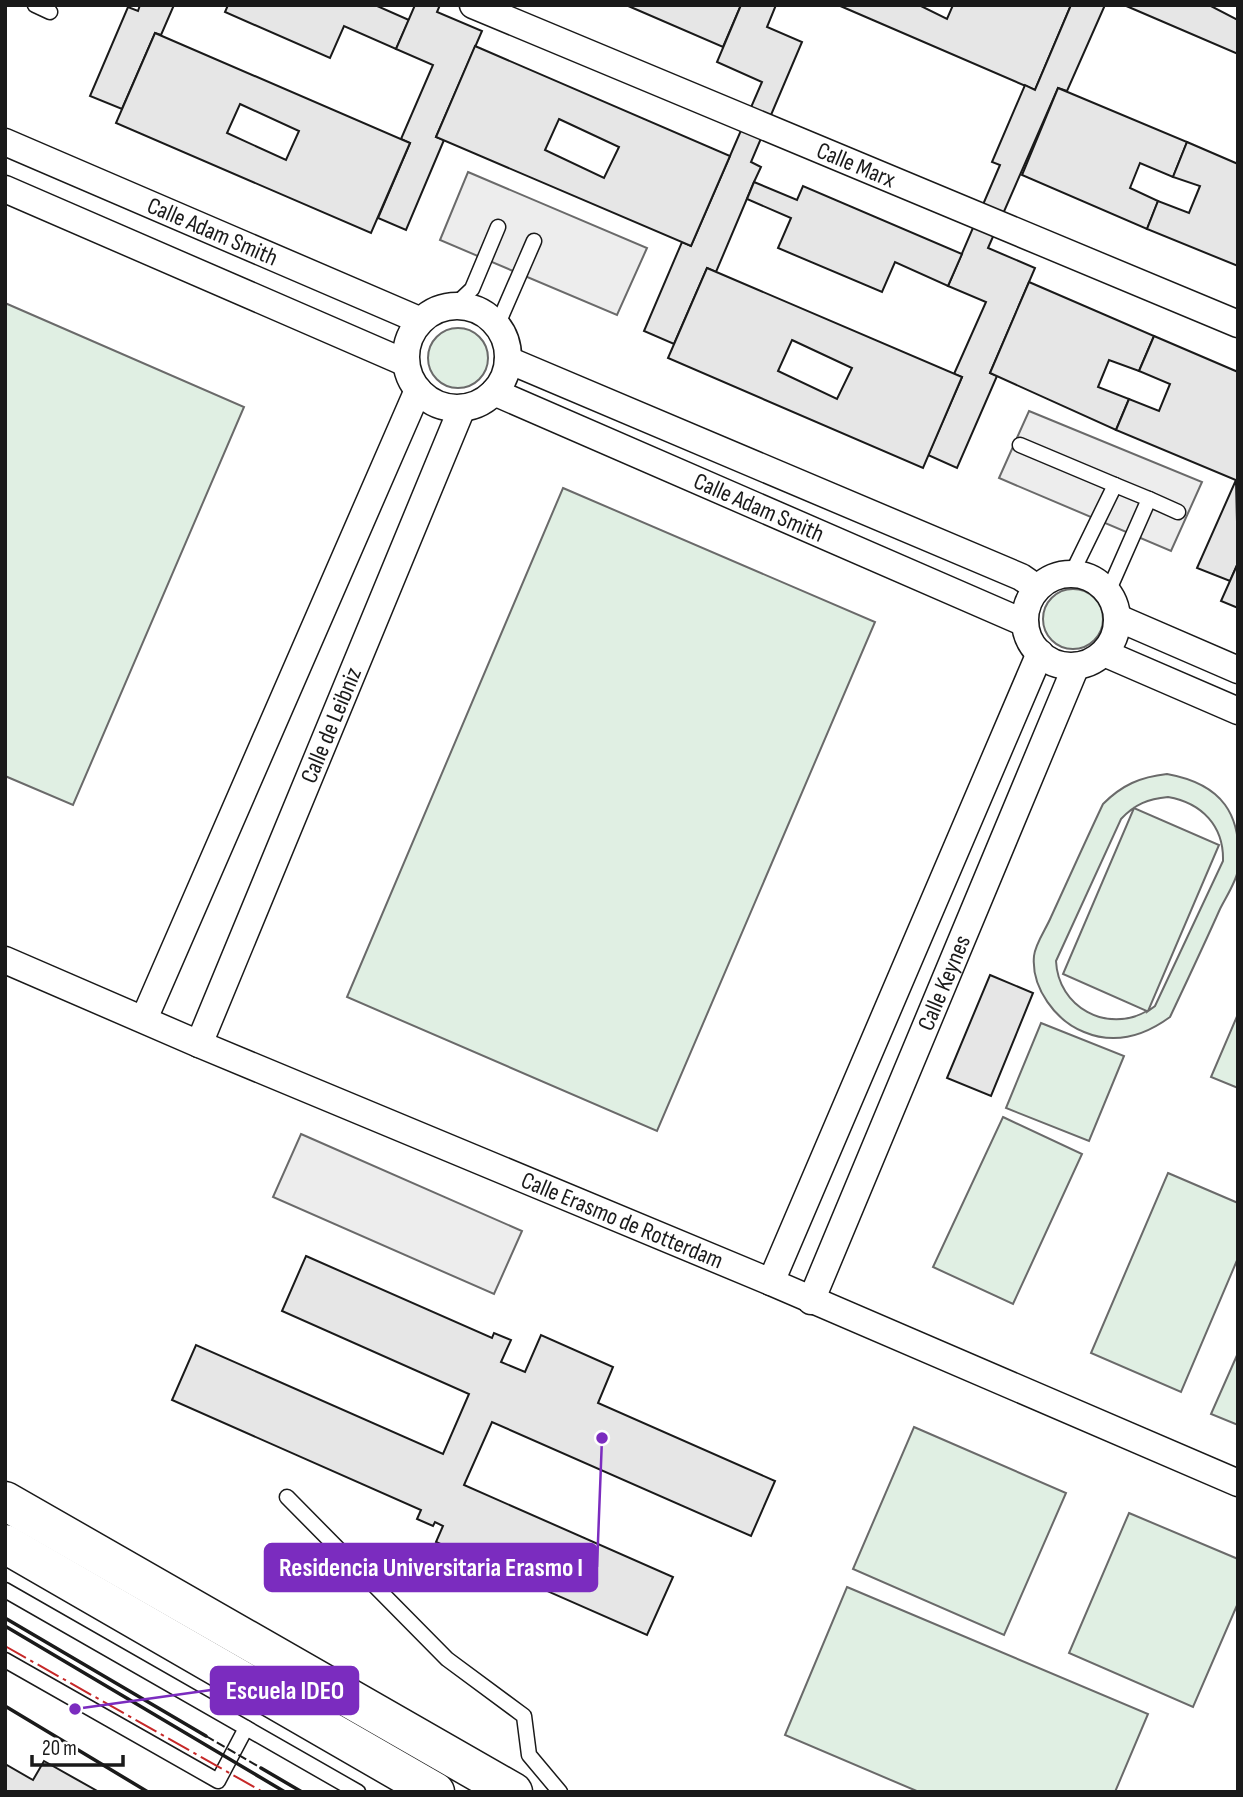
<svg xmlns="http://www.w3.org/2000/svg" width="1243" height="1797" font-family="'Sofia Sans Condensed',sans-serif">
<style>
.green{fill:#e0efe3;stroke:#6a6a6a;stroke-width:2;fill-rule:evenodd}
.parking{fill:#ededed;stroke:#6a6a6a;stroke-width:2}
.building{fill:#e6e6e6;stroke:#1a1a1a;stroke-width:2;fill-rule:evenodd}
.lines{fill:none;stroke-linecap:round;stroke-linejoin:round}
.lane-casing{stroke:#1a1a1a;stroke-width:17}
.street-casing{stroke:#1a1a1a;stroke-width:29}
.highway-casing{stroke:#1a1a1a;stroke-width:41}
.lane{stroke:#fff;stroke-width:14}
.street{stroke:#fff;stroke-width:26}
.highway{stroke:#fff;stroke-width:38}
.fence{stroke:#1a1a1a;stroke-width:2;stroke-dasharray:9 3.5;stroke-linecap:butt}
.wall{stroke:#1a1a1a;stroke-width:3.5}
.power{stroke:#c62828;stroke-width:2;stroke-dasharray:24 5 3.5 5;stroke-linecap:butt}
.labels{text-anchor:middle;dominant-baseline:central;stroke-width:5;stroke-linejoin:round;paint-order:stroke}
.street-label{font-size:24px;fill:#1a1a1a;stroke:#fff}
.leader{fill:none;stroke:#7b2cbf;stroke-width:2.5}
.callout-dot{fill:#7b2cbf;stroke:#fff;stroke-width:2.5}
.callout{fill:#7b2cbf;stroke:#7b2cbf;stroke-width:2.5}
.callout-label{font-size:26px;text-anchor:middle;font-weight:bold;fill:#fff}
</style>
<rect width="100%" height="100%" fill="#fff"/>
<g class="green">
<polygon points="5,303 244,407 73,805 5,776"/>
<circle cx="458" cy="358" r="30"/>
<polygon points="563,488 875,622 657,1131 347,997"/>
<circle cx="1073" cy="619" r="30"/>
<path d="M1167,774C1222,784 1243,814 1238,870C1236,882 1226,897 1220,909C1204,945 1187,981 1170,1017C1144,1036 1115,1045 1084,1032C1056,1021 1031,988 1034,956C1035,944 1046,929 1051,917C1068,880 1085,842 1103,804C1122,785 1140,777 1167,774ZM1168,797C1202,803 1224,826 1223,861L1155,1006L1148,1011L1219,845L1134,808L1063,974L1147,1011C1107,1034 1058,1007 1056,961L1121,819C1135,804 1148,799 1168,797Z"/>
<polygon points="1238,1014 1238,1088 1211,1077"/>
<polygon points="1041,1023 1124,1056 1089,1141 1006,1108"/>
<polygon points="1003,1117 1082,1154 1013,1304 933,1267"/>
<polygon points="1168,1173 1238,1203 1238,1258 1181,1392 1091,1353"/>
<polygon points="1238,1353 1238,1425 1211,1414"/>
<polygon points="914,1427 1066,1493 1004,1635 853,1569"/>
<polygon points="1129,1513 1238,1559 1238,1603 1193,1707 1069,1653"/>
<polygon points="847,1587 1148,1714 1115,1792 919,1792 785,1735"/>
</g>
<g class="parking">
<polygon points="468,172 647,248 617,315 440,240"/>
<polygon points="1029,411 1202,482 1171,551 999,478"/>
<polygon points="301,1134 522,1231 494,1294 273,1197"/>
</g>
<g class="building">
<polygon points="140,5 174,5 161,35 155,33 122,109 90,96 128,7 138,11"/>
<polygon points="228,5 375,5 409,20 396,49 344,26 330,58 225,12"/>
<polygon points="415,5 440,5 437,12 482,31 436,137 444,140 406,230 378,218 410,143 401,139 433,65 396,49"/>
<polygon points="626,5 741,5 723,47"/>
<polygon points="741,5 776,5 767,27 802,42 751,162 761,167 754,182 716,272 707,268 674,344 644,331 682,242 691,246 762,82 717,62"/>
<polygon points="838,5 919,5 947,19 953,5 1071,5 1035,90"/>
<polygon points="1071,5 1105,5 1067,91 1058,88 988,248 1035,268 990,373 997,376 957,468 928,455 962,377 954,374 986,302 948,286 1000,165 992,162 1025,85 1035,90"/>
<polygon points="1124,5 1209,5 1238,20 1238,54"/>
<path d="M155,33L410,143L371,233L116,123ZM240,104L299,131L286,160L227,133Z"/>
<path d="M475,46L730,156L691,246L436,137ZM559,119L619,147L604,178L545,150Z"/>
<polygon points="1058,88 1187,142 1173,177 1140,163 1130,188 1158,201 1147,229 1022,175"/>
<polygon points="1187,142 1238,164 1238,266 1147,229 1158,201 1189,213 1200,186 1173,177"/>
<polygon points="754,182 797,200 803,186 962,254 948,286 895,262 882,292 778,248 791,218 747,199"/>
<path d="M707,268L962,377L923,468L668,358ZM792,340L852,368L837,399L778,371Z"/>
<polygon points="1029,282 1154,336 1139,371 1109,360 1098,387 1129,399 1116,430 990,373"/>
<polygon points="1154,336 1238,372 1238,481 1116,430 1129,399 1159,411 1170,384 1139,371"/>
<polygon points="1236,480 1238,563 1230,581 1197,568"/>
<polygon points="1238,563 1238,608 1221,601"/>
<polygon points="990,975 1033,993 991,1096 947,1078"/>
<polygon points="306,1256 492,1338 494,1333 511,1340 501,1362 525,1372 541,1335 613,1367 598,1403 775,1481 751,1536 492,1422 464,1485 673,1577 647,1635 436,1542 443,1526 435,1522 433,1526 417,1519 421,1510 172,1400 196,1345 443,1454 469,1394 282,1311"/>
<polygon points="44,1761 99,1792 5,1792 5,1764 33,1780"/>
</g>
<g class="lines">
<defs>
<g id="lane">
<polyline points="35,5 50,12"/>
<polyline points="454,306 472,289 498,227"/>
<polyline points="497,326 534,241"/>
<polyline points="1020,445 1115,485"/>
<polyline points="1149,499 1178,512"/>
<polyline points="1072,573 1115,485 1149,499 1108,592"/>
<polyline points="287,1497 447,1659 524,1716 529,1755 560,1792"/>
<polyline points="5,1590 358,1792"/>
<polyline points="5,1660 218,1781 246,1728"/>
</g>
<g id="street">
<path id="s1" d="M473,5L1238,324"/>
<path id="s2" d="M5,142L419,320"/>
<polyline points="5,189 406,363"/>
<circle cx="457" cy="357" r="51"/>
<polyline points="508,360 1021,577 1037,588"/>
<path id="s3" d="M494,392L1025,623"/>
<circle cx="1071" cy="620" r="46"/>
<polyline points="1118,618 1238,670"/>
<polyline points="1104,653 1238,711"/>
<path id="s4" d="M5,960L199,1044L771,1282L1238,1483"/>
<polyline points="144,1019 418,390"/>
<path id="s5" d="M199,1044L462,408"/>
<polyline points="771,1282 1040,653"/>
<path id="s6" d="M811,1301L1076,666"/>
</g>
<g id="highway">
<polyline points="5,1501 513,1792"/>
<polyline points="5,1544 435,1792"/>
</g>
</defs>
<use href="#lane" class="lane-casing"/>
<use href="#street" class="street-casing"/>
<use href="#highway" class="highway-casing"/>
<use href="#lane" class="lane"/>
<use href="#street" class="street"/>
<use href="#highway" class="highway"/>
<polyline class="fence" points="206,1736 261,1768"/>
<g class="wall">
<polyline points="5,1618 206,1736"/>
<polyline points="5,1626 285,1792"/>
<polyline points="5,1706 148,1792"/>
<polyline points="261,1768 302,1792"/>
</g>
<polyline class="power" points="5,1646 263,1792"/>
</g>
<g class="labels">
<g class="street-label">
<text stroke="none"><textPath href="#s1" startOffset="415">Calle Marx</textPath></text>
<text stroke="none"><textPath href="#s2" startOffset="226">Calle Adam Smith</textPath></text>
<text stroke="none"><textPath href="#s3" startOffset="289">Calle Adam Smith</textPath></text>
<text stroke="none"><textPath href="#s5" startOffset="345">Calle de Leibniz</textPath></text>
<text stroke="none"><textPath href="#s6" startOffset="345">Calle Keynes</textPath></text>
<text stroke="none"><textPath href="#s4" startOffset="670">Calle Erasmo de Rotterdam</textPath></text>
</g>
</g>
<path class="leader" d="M602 1438L597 1567M75 1709L211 1690"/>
<g class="callout-dot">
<circle cx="602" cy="1438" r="7"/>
<circle cx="75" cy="1709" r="7"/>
</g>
<g class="callout">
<rect x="265" y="1544" width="332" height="47" rx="7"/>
<rect x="211" y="1667" width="147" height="47" rx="7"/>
</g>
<g class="callout-label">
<text x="431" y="1576">Residencia Universitaria Erasmo I</text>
<text x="285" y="1699">Escuela IDEO</text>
</g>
<rect width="1243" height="1797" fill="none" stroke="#1a1a1a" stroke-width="14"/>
<path d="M32 1755v10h91v-10" fill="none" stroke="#1a1a1a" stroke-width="3.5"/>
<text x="42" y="1755" font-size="21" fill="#1a1a1a" stroke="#ffffff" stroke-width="5" paint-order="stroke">20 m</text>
</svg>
